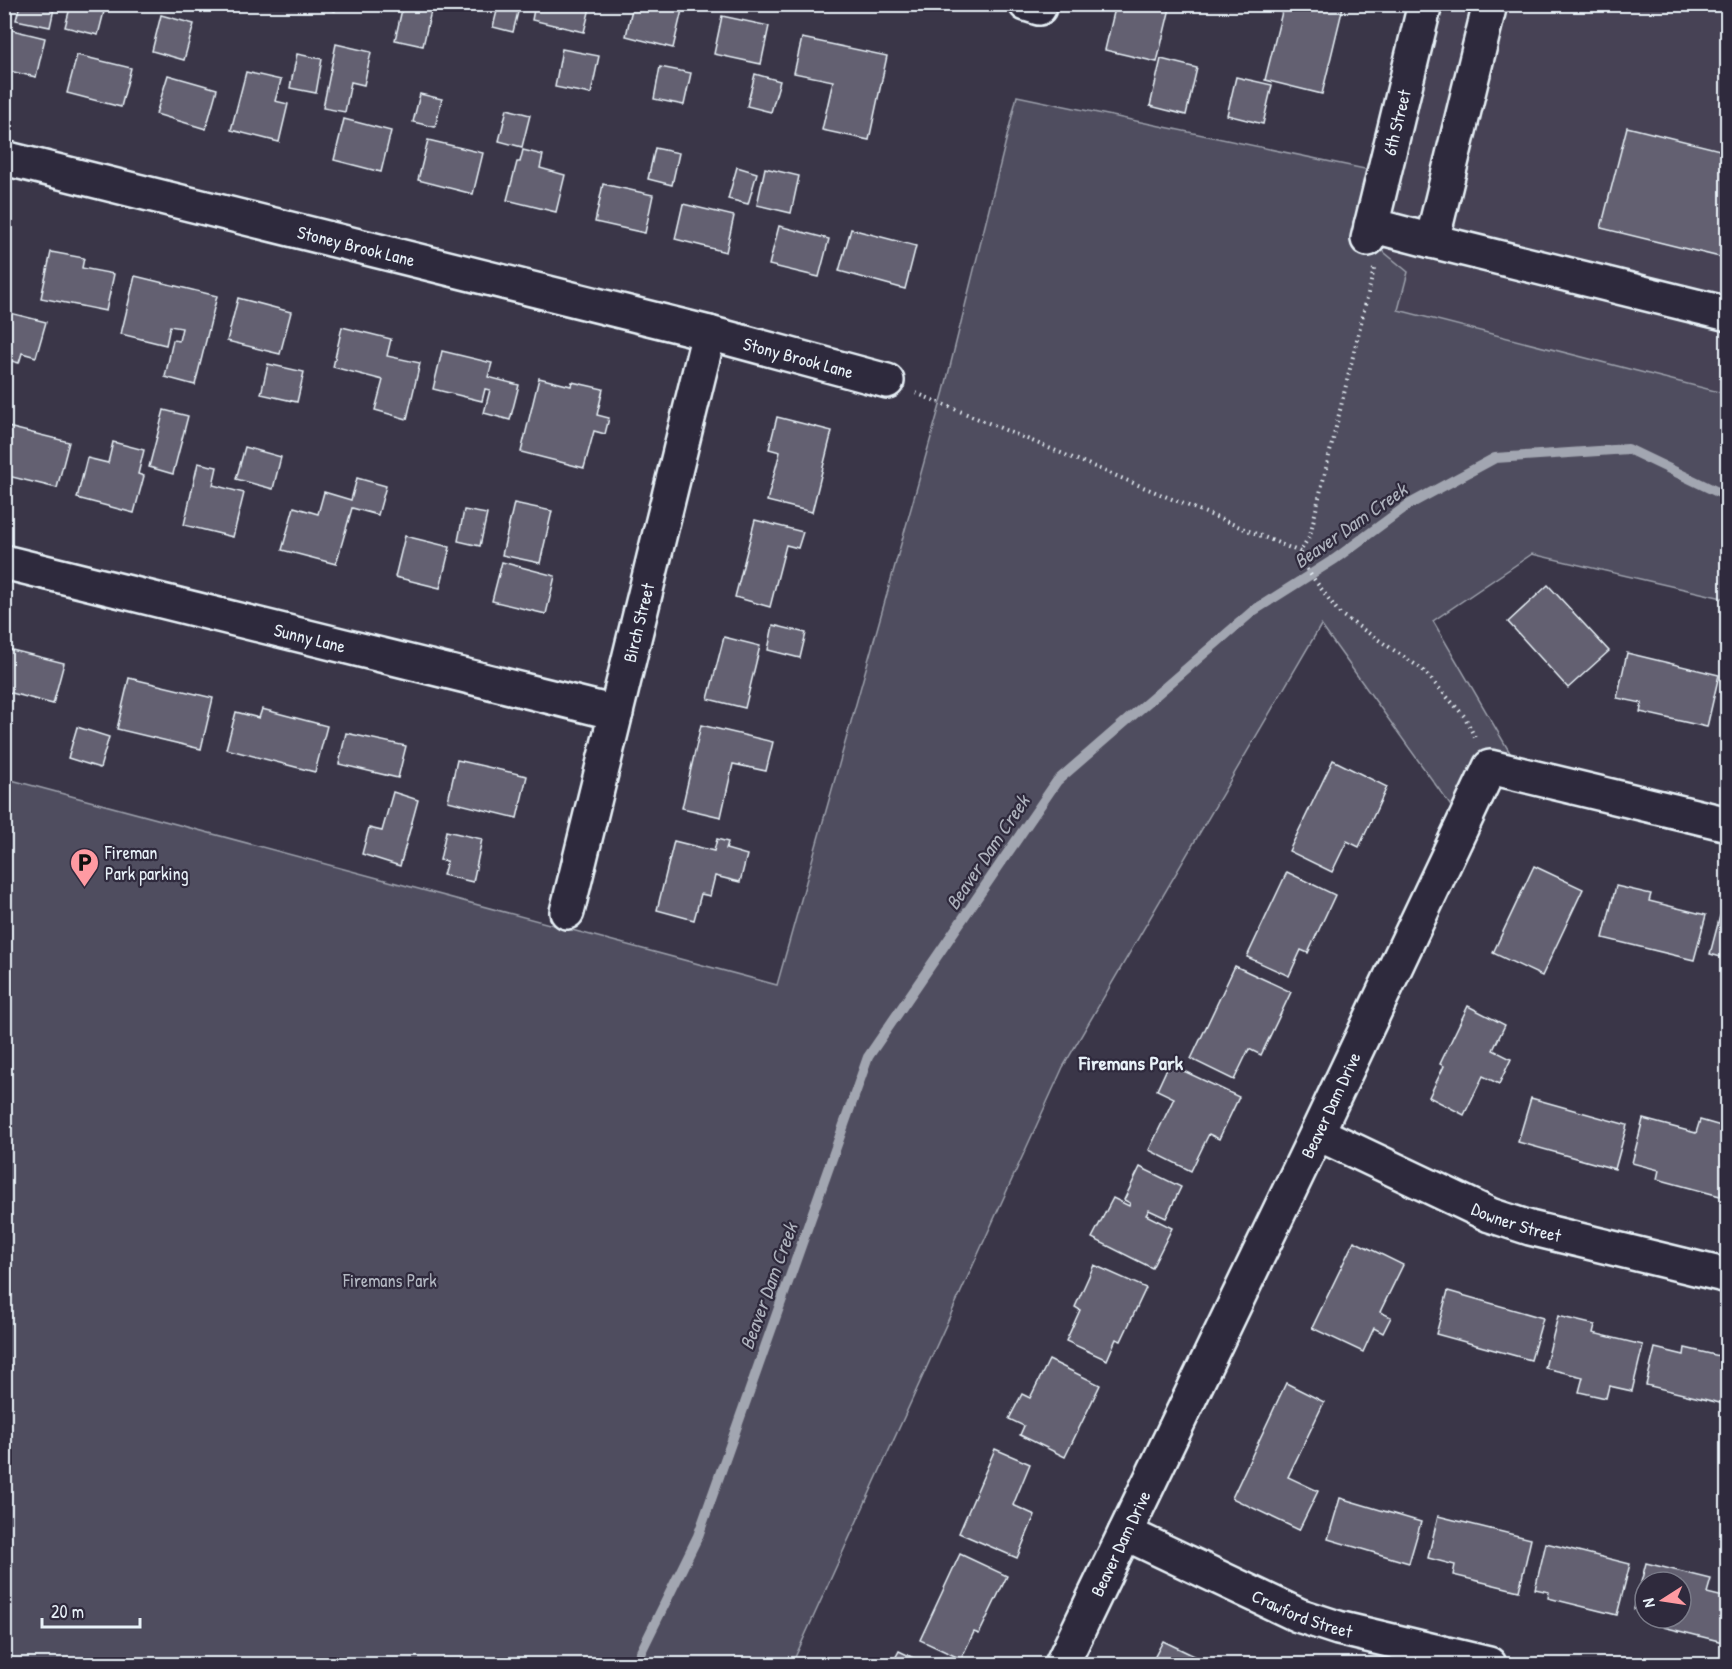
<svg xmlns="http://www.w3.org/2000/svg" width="1732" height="1669" font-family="'Patrick Hand',sans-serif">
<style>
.built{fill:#464354}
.green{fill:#504e5f;stroke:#9ca0ac;stroke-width:1.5}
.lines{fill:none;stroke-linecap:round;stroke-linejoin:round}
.stream{stroke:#a2a6b1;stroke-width:10}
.building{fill:#636171;stroke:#e8f1f8;stroke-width:1.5}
.minor-casing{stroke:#e8f1f8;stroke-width:38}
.path{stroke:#e8f1f8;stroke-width:4;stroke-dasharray:1.5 4.5;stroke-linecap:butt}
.minor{stroke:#2f2a3d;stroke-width:33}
.labels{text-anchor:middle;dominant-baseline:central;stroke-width:4.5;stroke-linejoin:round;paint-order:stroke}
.street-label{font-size:18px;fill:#e8f1f8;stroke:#2f2a3d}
.poi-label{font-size:18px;fill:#e8f1f8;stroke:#2f2a3d;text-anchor:start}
.park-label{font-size:18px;fill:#b3b8c2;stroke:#2f2a3d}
.water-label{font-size:20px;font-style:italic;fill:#aeb2bd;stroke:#2f2a3d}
.neighbourhood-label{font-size:20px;font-weight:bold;fill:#e8f1f8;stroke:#2f2a3d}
</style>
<rect width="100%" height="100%" fill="#3a3648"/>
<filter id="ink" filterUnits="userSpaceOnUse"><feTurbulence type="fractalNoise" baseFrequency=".0167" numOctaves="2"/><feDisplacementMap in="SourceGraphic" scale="12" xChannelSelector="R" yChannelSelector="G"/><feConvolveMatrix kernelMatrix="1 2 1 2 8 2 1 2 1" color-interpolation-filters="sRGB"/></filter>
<g filter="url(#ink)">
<polygon class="built" points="1425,5 1727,5 1727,394 1398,310 1368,239"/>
<polygon class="green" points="1017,96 1384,173 1368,239 1408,272 1398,310 1727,394 1727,599 1532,554 1433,621 1523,775 1490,767 1463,823 1321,625 1063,1067 792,1664 5,1664 4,778 777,985 944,391"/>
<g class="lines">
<polyline class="stream" points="635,1664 698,1536 868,1057 1057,781 1253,611 1335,559 1408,505 1495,458 1628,449 1728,497"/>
</g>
<g class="building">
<polygon points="20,4 55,4 50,27 16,20"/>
<polygon points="71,4 106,4 98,35 65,27"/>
<polygon points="311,4 336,4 335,11 311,6"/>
<polygon points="490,4 520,4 513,32 493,27 498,7"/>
<polygon points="535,4 591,4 584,32 532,20"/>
<polygon points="633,4 676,4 683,6 673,48 626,36"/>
<polygon points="1116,4 1171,4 1157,62 1105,50"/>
<polygon points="1284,4 1333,4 1343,7 1322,94 1265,80"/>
<polygon points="403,5 431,11 423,46 395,40"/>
<polygon points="161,15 194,24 184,60 152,51"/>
<polygon points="722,16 769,26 761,64 714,54"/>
<polygon points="4,28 45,38 36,77 5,70 4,72"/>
<polygon points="802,38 887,56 869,140 822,130 833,81 794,73"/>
<polygon points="336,44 371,52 364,85 351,82 345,112 323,108"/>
<polygon points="562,49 599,56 591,94 555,87"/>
<polygon points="297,54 322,59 316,93 290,88"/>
<polygon points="77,55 131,68 121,107 67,93"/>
<polygon points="1161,59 1197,68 1186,115 1150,106"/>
<polygon points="660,67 691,73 684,105 654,99"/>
<polygon points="246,72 281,80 275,101 288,104 279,142 231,130"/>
<polygon points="755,74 780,81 771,112 747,106"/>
<polygon points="168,75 217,89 206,129 156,114"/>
<polygon points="1236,77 1272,85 1263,124 1227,115"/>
<polygon points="420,94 442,99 435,127 413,122"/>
<polygon points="507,109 530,115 522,147 499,141"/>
<polygon points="344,119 391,131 381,172 334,160"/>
<polygon points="1627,127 1728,152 1728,259 1601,228"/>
<polygon points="428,140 483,153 473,194 418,180"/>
<polygon points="655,148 679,153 672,185 648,179"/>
<polygon points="523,150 543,155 540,168 565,175 556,212 507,200 517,162 520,162"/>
<polygon points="737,167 757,173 748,204 728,199"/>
<polygon points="765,168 799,176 791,213 757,205"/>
<polygon points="603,184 653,195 645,233 595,222"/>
<polygon points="683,204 734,216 726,252 675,239"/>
<polygon points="779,226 829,239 819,277 769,265"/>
<polygon points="851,229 916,246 905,289 839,271"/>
<polygon points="51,252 84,258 82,268 114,274 106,311 41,298"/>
<polygon points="135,276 217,296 195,385 165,377 173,340 179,341 182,328 170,326 166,345 121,334"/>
<polygon points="238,298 291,312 280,354 227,341"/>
<polygon points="10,313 46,322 36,357 22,353 19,363 4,359 4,334"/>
<polygon points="342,327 391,339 387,356 420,363 407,419 375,410 383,380 333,367"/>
<polygon points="442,351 492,363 488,377 519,385 510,420 484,413 490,390 485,389 482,401 433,389"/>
<polygon points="268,364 304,372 297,402 261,394"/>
<polygon points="539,378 571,386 572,382 603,389 597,415 609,418 605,434 594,431 584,468 521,452"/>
<polygon points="164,410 188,416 173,474 149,467"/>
<polygon points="777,417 832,431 812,512 767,501 780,452 769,449"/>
<polygon points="4,426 69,442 57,488 4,475"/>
<polygon points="113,442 144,450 138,474 144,476 134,513 77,498 87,458 108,463"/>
<polygon points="245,447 281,457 273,489 236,479"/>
<polygon points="198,463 217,467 213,485 244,493 233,537 184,525"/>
<polygon points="357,478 386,486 378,515 352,508 336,564 282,550 294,507 318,514 324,492 351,500"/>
<polygon points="514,503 552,511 540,563 502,555"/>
<polygon points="464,510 487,514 480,546 458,541"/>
<polygon points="755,520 803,532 798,548 786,545 770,607 735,597"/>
<polygon points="405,536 450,547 440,588 395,577"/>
<polygon points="502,562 555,576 546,614 492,601"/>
<polygon points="1548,585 1609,651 1568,688 1508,622"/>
<polygon points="773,625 806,633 800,658 768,650"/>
<polygon points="724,637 760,646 745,708 708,699"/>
<polygon points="4,648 64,663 53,704 4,691"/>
<polygon points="1627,653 1719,675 1707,727 1640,712 1642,703 1617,698"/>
<polygon points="129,678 213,698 201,749 117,729"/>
<polygon points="262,709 327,726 315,772 226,749 236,712 259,718"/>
<polygon points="701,725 773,742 766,771 733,764 721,817 682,808"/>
<polygon points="77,727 109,737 100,768 68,758"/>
<polygon points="346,733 406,746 398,778 339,764"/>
<polygon points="457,760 527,776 517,818 448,801"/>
<polygon points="1333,760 1387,787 1359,847 1347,841 1332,872 1289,851"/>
<polygon points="393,792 418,800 400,866 362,854 369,828 382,831"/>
<polygon points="446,831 482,839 473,882 443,875 447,861 440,860"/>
<polygon points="717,839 728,842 726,849 747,855 740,882 715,876 710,896 701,894 694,920 657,910 674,841 714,851"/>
<polygon points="1534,866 1583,889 1542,976 1493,953"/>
<polygon points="1287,872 1335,895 1308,953 1301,950 1289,976 1247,957"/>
<polygon points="1616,886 1651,894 1649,901 1706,915 1694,960 1603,938"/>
<polygon points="1720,916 1728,918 1728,959 1710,954"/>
<polygon points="1235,966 1291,992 1261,1055 1249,1049 1234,1080 1191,1059"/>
<polygon points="1468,1006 1505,1025 1493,1050 1511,1059 1499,1084 1483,1076 1464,1115 1429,1097 1444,1066 1440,1064"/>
<polygon points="1169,1064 1239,1097 1219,1139 1209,1134 1191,1171 1149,1150 1174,1098 1157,1090"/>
<polygon points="1531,1098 1627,1125 1615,1169 1518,1142"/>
<polygon points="1643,1119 1696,1133 1700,1120 1728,1128 1726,1139 1728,1139 1728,1169 1720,1196 1657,1179 1659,1170 1632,1163"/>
<polygon points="1140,1167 1181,1187 1166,1218 1149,1210 1146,1215 1172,1228 1152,1268 1092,1238 1113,1198 1129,1206 1130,1203 1124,1200"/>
<polygon points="1354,1241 1403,1265 1380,1312 1391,1317 1383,1333 1374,1328 1363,1352 1312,1328"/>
<polygon points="1094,1265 1146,1288 1121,1341 1116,1339 1107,1360 1066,1341 1080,1310 1075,1307"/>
<polygon points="1448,1291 1543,1318 1531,1360 1436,1334"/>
<polygon points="1558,1316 1595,1325 1593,1333 1643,1345 1632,1391 1609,1386 1606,1398 1579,1392 1583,1377 1545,1368"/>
<polygon points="1655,1348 1684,1355 1685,1348 1728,1358 1728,1405 1646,1385"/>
<polygon points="1049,1360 1100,1385 1065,1457 1020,1435 1024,1426 1009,1419 1022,1394 1030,1398"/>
<polygon points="1286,1383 1324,1402 1288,1477 1318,1491 1299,1530 1232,1498"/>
<polygon points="995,1449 1030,1464 1013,1505 1035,1515 1017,1558 959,1533"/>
<polygon points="1340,1498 1421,1522 1409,1563 1328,1539"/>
<polygon points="1438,1516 1531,1539 1519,1591 1453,1575 1455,1565 1428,1558"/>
<polygon points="1546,1543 1630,1564 1617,1615 1548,1598 1549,1592 1535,1589"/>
<polygon points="960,1554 1007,1576 979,1634 974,1632 961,1659 920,1640"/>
<polygon points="1646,1563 1711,1579 1707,1593 1728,1598 1728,1625 1723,1642 1663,1627 1665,1618 1681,1618 1681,1582 1645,1582 1645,1612 1634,1609"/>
<polygon points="1163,1641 1211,1664 1151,1664"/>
<polygon points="899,1651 926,1664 892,1664"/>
</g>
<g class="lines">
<defs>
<g id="minor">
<polyline points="1026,4 1039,8"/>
<path id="s1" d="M4,158L709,333L887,381"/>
<polyline points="1371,225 1432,241 1490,4"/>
<path id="s2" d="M1368,239L1425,4"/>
<polyline points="1432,241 1728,314"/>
<path id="s3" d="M4,562L616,713"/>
<path id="s4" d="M567,912L709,333"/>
<path id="s5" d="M1317,1133L1490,1215L1530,1228L1728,1276"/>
<path id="s6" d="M1125,1533L1298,1615L1338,1628L1489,1664"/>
<path id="s7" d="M1062,1664L1317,1133L1490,767L1728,824"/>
</g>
</defs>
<use href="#minor" class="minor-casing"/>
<g class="path">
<polyline points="1374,269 1310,535 1300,552 1305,567 1340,614 1422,669 1465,717 1475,738"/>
<polyline points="916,393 1300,552"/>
</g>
<use href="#minor" class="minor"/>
</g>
</g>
<defs>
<symbol id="parking-pin" viewBox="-11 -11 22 30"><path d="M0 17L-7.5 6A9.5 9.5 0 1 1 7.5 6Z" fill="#ff9aa2" stroke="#2f2a3d"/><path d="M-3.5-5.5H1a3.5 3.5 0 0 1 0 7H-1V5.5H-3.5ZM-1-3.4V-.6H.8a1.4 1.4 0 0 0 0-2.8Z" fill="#111"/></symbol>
</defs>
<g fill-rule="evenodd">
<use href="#parking-pin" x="68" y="846" width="33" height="45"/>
</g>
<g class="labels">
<g class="street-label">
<text stroke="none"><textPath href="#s2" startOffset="120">6th Street</textPath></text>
<text stroke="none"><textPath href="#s1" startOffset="363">Stoney Brook Lane</textPath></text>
<text stroke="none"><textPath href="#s1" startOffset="819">Stony Brook Lane</textPath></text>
<text stroke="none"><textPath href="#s4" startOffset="298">Birch Street</textPath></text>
<text stroke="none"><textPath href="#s3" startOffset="315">Sunny Lane</textPath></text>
<text stroke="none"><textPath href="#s7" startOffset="620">Beaver Dam Drive</textPath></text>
<text stroke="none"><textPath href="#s5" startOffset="219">Downer Street</textPath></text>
<text stroke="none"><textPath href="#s7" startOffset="134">Beaver Dam Drive</textPath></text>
<text stroke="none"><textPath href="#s6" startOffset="195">Crawford Street</textPath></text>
</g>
<g class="poi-label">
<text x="105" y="852">Fireman<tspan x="105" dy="21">Park parking</tspan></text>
</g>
<g class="park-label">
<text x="390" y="1280">Firemans Park</text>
</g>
<g class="water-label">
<text transform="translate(1350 525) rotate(-35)">Beaver Dam Creek</text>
<text transform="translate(987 852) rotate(-56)">Beaver Dam Creek</text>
<text transform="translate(768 1286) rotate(-70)">Beaver Dam Creek</text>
</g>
<g class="neighbourhood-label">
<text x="1131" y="1062">Firemans Park</text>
</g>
</g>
<rect width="1732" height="1669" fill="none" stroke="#2f2a3d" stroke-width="24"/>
<rect x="12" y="12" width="1708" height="1645" fill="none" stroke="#e8f1f8" stroke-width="2" filter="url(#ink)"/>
<g transform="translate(1663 1600) rotate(258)"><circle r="28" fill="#2f2a3d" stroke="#797a88" stroke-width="1.5"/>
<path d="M0-4.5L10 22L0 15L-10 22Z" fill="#ff9aa2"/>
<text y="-9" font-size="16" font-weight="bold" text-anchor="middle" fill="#e8f1f8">N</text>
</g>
<path d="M42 1618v9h98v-9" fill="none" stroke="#e8f1f8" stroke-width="3"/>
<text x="51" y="1618" font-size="18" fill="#e8f1f8" stroke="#2f2a3d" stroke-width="4.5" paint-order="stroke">20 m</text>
</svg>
